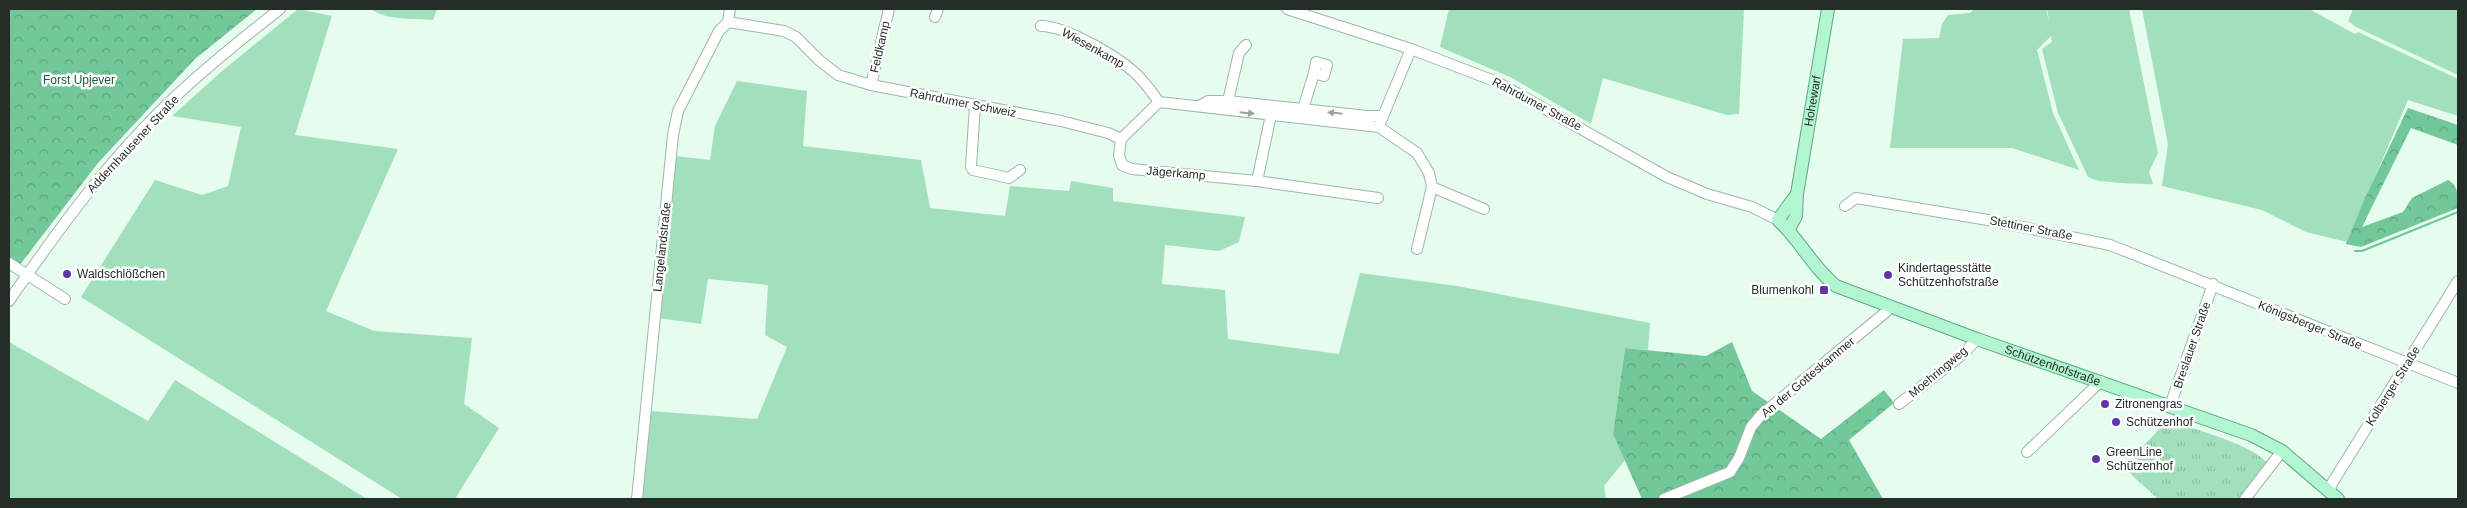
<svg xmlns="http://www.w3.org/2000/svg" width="2467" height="508" font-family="Arial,sans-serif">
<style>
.grass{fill:#a2e0bc}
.forest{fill:url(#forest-crowns)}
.park{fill:url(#park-tufts)}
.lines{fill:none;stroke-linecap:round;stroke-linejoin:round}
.stream{stroke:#71c698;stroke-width:2}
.minor-casing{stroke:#9fb6a8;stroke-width:12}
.major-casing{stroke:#5eaa82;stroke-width:14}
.minor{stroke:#fff;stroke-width:10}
.major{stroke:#b1f5d1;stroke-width:12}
.oneway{fill:#9ca09e}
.poi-dot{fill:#6234ab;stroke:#fff;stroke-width:2}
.labels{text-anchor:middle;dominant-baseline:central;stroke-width:5;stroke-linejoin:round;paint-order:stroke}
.street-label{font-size:12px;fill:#242d28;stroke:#fff}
.park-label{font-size:12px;fill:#19593b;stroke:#fff}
.poi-label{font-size:12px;fill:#242d28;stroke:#fff;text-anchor:start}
</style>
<defs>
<pattern id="forest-crowns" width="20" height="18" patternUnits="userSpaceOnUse" patternTransform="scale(1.25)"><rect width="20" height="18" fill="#73c89a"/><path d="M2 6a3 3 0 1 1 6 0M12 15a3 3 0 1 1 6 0" fill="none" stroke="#5ea37e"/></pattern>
<pattern id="park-tufts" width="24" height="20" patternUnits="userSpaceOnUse" patternTransform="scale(1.25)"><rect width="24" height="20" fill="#a2e0bc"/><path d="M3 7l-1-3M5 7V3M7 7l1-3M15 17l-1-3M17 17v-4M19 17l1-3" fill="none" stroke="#8bc0a2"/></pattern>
</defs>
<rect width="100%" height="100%" fill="#e5fcee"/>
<g class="grass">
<polygon points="298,9 332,16 295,135 398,149 326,311 374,331 472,338 464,404 499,428 455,499 402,499 81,297 155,180 202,195 228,186 241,127 172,116 221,72"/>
<path d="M371,9H437L433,20C414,18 386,21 371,9Z"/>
<polygon points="1449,9 1744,9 1739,114 1727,115 1603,78 1591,124 1512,78 1440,47"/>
<path d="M1974,9H2046L2049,21L2047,9H2129L2158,153L2149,172L2153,184C2150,185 2105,182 2100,181C2096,181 2092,178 2088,177L2058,113L2042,49L2052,42L2051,36L2037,50L2053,113L2079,170L2012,148H1890L1903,39L1939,38L1942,24L1948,15L1970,13Z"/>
<polygon points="2142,9 2309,9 2355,34 2358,32 2458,79 2458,116 2408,100 2347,242 2306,232 2262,210 2162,186 2168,144"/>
<polygon points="2353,9 2458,9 2458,75 2356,27 2348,21"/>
<polygon points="737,81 807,91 803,146 921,160 930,208 1005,216 1010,186 1069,191 1071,181 1113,188 1113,201 1245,217 1239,242 1219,251 1165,245 1162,284 1225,290 1228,339 1339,354 1360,273 1457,286 1650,323 1648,350 1625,348 1613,434 1625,460 1604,486 1606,499 642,499 650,411 757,419 787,347 765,335 768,285 708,279 701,324 658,318 675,156 710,160 715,126"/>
<polygon points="9,342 148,421 175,380 367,499 9,499"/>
</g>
<g class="forest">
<polygon points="9,9 257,9 195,59 98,163 19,266 9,260"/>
<path d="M2408,108L2458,125V145L2411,128L2362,227L2403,212L2412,198L2448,180C2459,186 2458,197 2458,208L2361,247L2346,244L2365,198Z"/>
<polygon points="1732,342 1752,391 1821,439 1884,390 1894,403 1849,440 1883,499 1642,499 1613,434 1625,348 1706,356"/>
</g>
<path class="park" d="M2168,420C2193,429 2256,445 2270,466L2243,499H2158L2123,467Z"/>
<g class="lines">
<polyline class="stream" points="2355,251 2362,251 2458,212"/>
<defs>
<g id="minor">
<polyline points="1287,9 1411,49 1497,82 1667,177 1707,194 1752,207 1778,220"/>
<polyline points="935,17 938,9"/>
<polyline points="728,22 784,31 796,37 819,60 838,75 871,85 1061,121 1108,133 1121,139"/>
<path d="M1041,26C1066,26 1123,59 1140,78C1147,85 1153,94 1159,102"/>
<polyline points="871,85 889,9"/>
<polyline points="1228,101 1239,53 1246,45"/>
<polyline points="975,105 971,167 973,170 1009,178 1020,170"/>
<polyline points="1199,106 1208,101 1228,101 1367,116 1383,116"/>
<polyline points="1303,109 1314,73 1324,76 1327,65 1316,62 1314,73"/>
<polyline points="1381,121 1411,49"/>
<polyline points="1121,139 1159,102 1379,127 1417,153 1429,173 1432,187 1417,249"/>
<polyline points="1121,139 1119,155 1122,165 1132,169 1257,181 1378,198"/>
<polyline points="1257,181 1271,115"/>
<polyline points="1432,187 1484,209"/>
<polyline points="1845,206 1856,198 1988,220 2110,245 2458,383"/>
<polyline points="9,263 65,299"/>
<path d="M9,301C62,224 118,147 189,84C218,58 249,33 280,9"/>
<polyline points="1899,404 1963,354 1977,339"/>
<polyline points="2170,406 2213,284"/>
<polyline points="2027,452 2101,381"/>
<polyline points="2330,492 2331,485 2458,281"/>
<polyline points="637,499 673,135 678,111 719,31 728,22 730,9"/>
<polyline points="1664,499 1730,472 1739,458 1751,427 1761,415 1886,312 1889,307"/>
<polyline points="2245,499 2282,451"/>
</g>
<g id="major">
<path id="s1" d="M1797,194L1778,220C1800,240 1813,268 1836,286L1977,339L2251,435L2282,451L2338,499"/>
<path id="s2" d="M1789,229L1796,216L1797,194L1828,9"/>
</g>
</defs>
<use href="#minor" class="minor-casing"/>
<use href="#major" class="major-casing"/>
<use href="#minor" class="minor"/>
<use href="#major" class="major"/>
</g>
<defs><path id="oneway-solid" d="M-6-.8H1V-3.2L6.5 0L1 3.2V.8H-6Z" transform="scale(1.25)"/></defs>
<g class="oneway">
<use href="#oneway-solid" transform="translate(1247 113) rotate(6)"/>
<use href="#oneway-solid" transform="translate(1335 113) rotate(-174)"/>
</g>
<g class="poi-dot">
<circle cx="67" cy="274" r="5"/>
<circle cx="1888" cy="275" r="5"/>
<rect x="1819" y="285" width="10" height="10" rx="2.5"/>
<circle cx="2105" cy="404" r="5"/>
<circle cx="2116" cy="422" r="5"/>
<circle cx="2096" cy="459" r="5"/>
</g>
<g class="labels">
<g class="street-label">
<text transform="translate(880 47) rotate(-77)">Feldkamp</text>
<text transform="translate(1093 48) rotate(29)">Wiesenkamp</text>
<text stroke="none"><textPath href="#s2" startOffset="131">Hohewarf</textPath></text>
<text transform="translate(963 103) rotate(11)">Rahrdumer Schweiz</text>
<text transform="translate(1537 104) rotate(28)">Rahrdumer Straße</text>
<text transform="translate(133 144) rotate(-47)">Addernhausener Straße</text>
<text transform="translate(1176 173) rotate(5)">Jägerkamp</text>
<text transform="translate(2031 228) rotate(11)">Stettiner Straße</text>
<text transform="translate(662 247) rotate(-84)">Langelandstraße</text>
<text transform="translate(2310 325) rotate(22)">Königsberger Straße</text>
<text transform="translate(2192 345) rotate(-71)">Breslauer Straße</text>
<text stroke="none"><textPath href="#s1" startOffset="351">Schützenhofstraße</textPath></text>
<text transform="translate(1938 372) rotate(-40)">Moehringweg</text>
<text transform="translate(1808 377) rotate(-40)">An der Gotteskammer</text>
<text transform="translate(2393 386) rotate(-58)">Kolberger Straße</text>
</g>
<g class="park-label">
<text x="79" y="80">Forst Upjever</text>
</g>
<g class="poi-label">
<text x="1898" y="268">Kindertagesstätte<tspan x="1898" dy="14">Schützenhofstraße</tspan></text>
<text x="77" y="274">Waldschlößchen</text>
<text x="1814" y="290" text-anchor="end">Blumenkohl</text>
<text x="2115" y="404">Zitronengras</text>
<text x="2126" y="422">Schützenhof</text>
<text x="2106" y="452">GreenLine<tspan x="2106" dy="14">Schützenhof</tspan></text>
</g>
</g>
<rect width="2467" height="508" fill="none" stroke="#242d28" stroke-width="20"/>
</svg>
